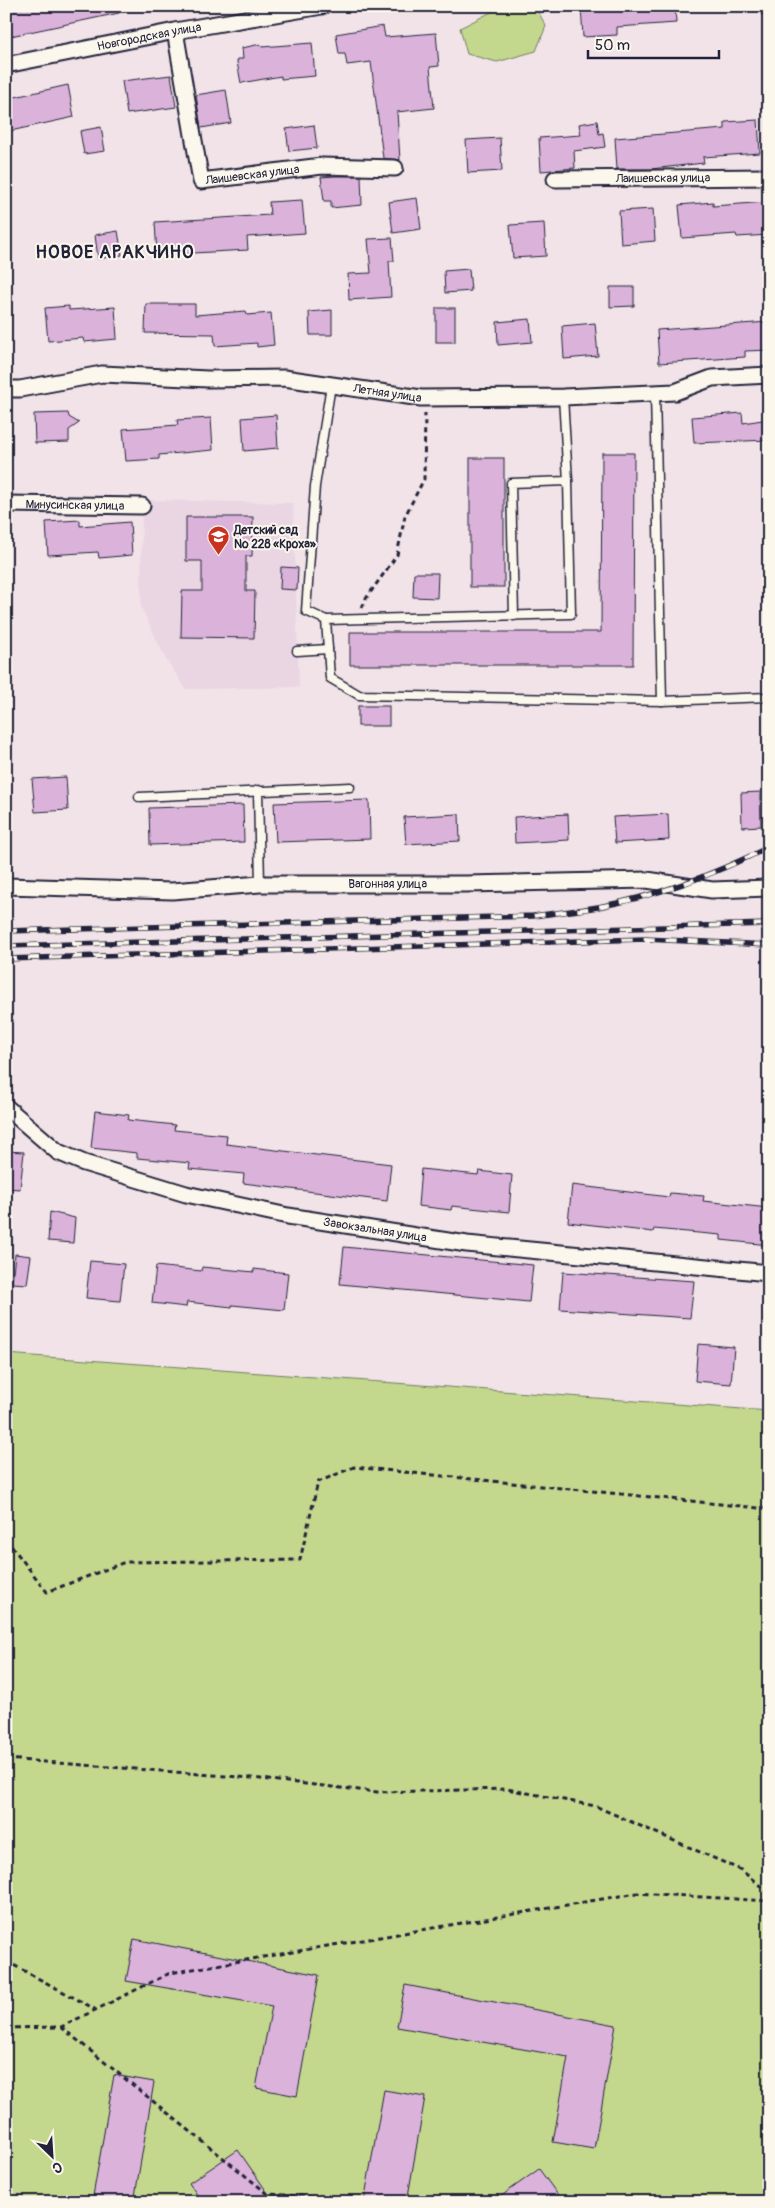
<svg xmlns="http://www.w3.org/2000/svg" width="775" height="2208" font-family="Pangolin,sans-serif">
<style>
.built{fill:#ead5e3}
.green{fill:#c3d88d;stroke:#727d64}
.building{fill:#dbb3da;stroke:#22223b}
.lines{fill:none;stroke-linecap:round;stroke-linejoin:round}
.lane-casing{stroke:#22223b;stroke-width:11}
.street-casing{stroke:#22223b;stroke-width:19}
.path{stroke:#22223b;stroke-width:3;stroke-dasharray:5 4;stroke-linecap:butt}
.lane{stroke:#fbf7ec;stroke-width:8}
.street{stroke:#fbf7ec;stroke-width:15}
.rail-casing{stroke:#22223b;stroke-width:5.5}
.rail{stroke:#fbf7ec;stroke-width:4;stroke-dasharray:11;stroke-linecap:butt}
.labels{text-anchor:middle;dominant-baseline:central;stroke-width:4;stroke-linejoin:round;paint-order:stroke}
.street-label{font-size:12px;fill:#22223b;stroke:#fbf7ec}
.poi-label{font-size:12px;font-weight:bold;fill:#22223b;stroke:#fbf7ec;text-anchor:start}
.district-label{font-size:18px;font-weight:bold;letter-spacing:1px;fill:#22223b;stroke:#fbf7ec}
</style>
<rect width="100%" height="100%" fill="#f1e3e7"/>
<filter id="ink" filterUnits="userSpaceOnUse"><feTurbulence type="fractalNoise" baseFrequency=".02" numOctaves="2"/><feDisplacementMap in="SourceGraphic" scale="10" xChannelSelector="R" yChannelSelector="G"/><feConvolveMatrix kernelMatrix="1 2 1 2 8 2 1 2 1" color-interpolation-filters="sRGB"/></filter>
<g filter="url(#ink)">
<polygon class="built" points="142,500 293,503 299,687 186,689 166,659 141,607"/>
<g class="green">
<polygon points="503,6 536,8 546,26 536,51 497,62 467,54 460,28"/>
<polygon points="6,1354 769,1411 769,2202 6,2202"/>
</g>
<g class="building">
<polygon points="17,6 118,6 119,13 6,37 6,8"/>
<polygon points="581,6 675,6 676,23 617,27 617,35 583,37"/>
<polygon points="383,26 385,37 436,33 439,66 430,67 434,108 397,112 400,160 383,158 371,62 347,65 345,54 339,54 336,34"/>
<polygon points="312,43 315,76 281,79 281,76 241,83 237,62 238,59 243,59 242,48 261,44 262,47"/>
<polygon points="171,75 176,107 127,114 122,81"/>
<polygon points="68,85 74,117 6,132 6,99"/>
<polygon points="226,90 231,123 201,128 196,95"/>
<polygon points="758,120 760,153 703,157 704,163 651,169 617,169 615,138 725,129 725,122"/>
<polygon points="597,121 599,134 603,133 605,147 574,151 575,168 541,171 539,138 581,135 579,124"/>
<polygon points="314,125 317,148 289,151 286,129"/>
<polygon points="101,127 105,151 84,154 80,131"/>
<polygon points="500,138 502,171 468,173 466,140"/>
<polygon points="335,176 361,176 362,205 331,208 331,201 324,201 321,177"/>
<polygon points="417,198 421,229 393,233 389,202"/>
<polygon points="302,200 305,233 247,237 248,250 157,255 155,222 270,215 269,202"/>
<polygon points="713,202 713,206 768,202 769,235 737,237 736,234 682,238 679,205"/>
<polygon points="653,209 655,241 621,244 619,211"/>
<polygon points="544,223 546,256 513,258 510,225"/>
<polygon points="118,231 122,255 98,259 95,235"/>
<polygon points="392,238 394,261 389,261 391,297 349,300 348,274 371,273 368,239"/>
<polygon points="469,269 471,291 445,293 444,271"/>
<polygon points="610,287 634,287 634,306 610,307"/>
<polygon points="146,304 195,304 195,315 246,311 247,315 271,313 274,345 257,347 257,343 215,346 214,334 145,333"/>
<polygon points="69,306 69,310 115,307 117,339 84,342 83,338 48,341 45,308"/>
<rect x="436" y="308" width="19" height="34"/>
<polygon points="332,310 332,335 310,335 309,312"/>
<polygon points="530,319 532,342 498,345 497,322"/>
<polygon points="769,322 769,350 745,351 745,357 659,363 657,330"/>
<polygon points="595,323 598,356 564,359 562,326"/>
<polygon points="68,413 69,417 79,423 69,430 69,442 35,443 34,414"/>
<polygon points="742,413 743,423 769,419 769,440 694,443 692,417"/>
<polygon points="276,415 278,448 244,451 242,418"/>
<polygon points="211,418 213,450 159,455 159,459 126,461 123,429 178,425 177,420"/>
<polygon points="602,453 634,453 633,665 350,665 350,632 601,632"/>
<rect x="470" y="458" width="34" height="129"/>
<polygon points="186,517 253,517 252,556 246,556 246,591 255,591 254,638 181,637 182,591 202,591 202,561 186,561"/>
<polygon points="80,520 80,526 130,522 132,555 99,558 98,552 48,555 46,522"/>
<polygon points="281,567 298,568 297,590 280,589"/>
<polygon points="414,573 438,573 437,598 413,597"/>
<rect x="358" y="706" width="31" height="20"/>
<polygon points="66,777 68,810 35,812 32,779"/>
<polygon points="760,792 761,826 742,827 741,793"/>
<polygon points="369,800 370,839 276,842 274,803"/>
<polygon points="243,805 244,842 150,845 149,808"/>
<polygon points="459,814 460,841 406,844 404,817"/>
<polygon points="568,814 569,840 515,843 514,817"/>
<polygon points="668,814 669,840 615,843 613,817"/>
<polygon points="95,1111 129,1115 128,1120 175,1125 174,1130 227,1135 226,1144 391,1164 387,1201 243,1183 244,1174 189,1169 190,1163 137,1158 137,1153 91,1148"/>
<polygon points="6,1151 24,1152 20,1189 6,1188"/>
<polygon points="421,1169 478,1175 479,1171 512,1175 509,1212 452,1206 451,1210 418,1206"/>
<polygon points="572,1185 669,1197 670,1193 704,1196 703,1201 769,1208 769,1245 721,1240 721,1235 654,1229 653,1232 568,1222"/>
<polygon points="50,1212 75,1218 73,1243 48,1241"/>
<polygon points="344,1247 533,1265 529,1302 340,1284"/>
<polygon points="15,1254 31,1256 27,1284 12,1283"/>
<polygon points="90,1261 124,1264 120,1301 86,1298"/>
<polygon points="156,1266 201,1271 202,1267 254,1272 254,1269 288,1273 284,1310 232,1305 232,1307 187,1302 186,1307 152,1303"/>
<polygon points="563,1272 694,1281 690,1318 560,1309"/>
<polygon points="698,1344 734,1347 731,1384 695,1381"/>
<polygon points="134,1939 319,1975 297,2096 256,2088 272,2006 126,1981"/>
<polygon points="405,1985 616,2025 594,2149 553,2142 568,2057 397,2027"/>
<polygon points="114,2075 154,2082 134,2202 92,2202"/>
<polygon points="384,2090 425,2097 407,2202 364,2202"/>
<polygon points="238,2150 274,2202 202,2202 189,2183"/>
<polygon points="539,2169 563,2202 493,2202"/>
</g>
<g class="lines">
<defs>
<g id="lane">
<polyline points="655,393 662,701"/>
<polyline points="563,397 568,481 571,614 326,620 330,678 359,695 662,701 769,697"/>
<polyline points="514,616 511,483 568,481"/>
<polyline points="326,620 306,611 315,486 331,385"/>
<polyline points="297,651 328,649"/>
<polyline points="258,790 260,884"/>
<polyline points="139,797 350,787"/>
</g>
<g id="street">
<polyline points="768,6 769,9"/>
<path id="s1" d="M175,31L201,181L322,166L395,168"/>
<path id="s2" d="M6,65L175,31L322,6"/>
<path id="s3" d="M555,179L769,177"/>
<path id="s4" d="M6,389H20L102,374L208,379L284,378L421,398L563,397L675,392L712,378L769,375"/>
<path id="s5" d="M6,504L142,506"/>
<path id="s6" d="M6,886L172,891L260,884H465L647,880L712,890L769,888"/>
<path id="s7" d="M6,1107L58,1152L84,1163L186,1194L288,1216L467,1244L769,1273"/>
</g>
</defs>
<use href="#lane" class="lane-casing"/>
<use href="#street" class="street-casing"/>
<g class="path">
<polyline points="362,608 365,600 397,555 405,516 424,479 425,413"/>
<polyline points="6,1539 47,1592 125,1562 300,1560 318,1482 354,1467 769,1509"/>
<polyline points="6,1759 252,1778 377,1792 507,1789 595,1806 741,1870 769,1893"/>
<polyline points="6,1961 95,2009"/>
<polyline points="61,2027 268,2194 388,2202"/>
<polyline points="6,2028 61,2027 170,1973 637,1893 769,1901"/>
</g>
<use href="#lane" class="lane"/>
<use href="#street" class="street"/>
<defs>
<g id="rail">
<path d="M6,931L533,916C554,913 576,911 598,907C658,896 715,874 769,847"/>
<polyline points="6,946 769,924"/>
<polyline points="6,959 645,939 769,945"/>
</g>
</defs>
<use href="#rail" class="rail-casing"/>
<use href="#rail" class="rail"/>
</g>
</g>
<defs>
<symbol id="school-pin" viewBox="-11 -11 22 30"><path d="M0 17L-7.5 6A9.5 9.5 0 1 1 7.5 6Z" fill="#c8321e" stroke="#fbf7ec"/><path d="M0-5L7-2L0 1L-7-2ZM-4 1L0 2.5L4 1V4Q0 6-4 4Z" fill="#fff"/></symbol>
</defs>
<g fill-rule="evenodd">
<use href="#school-pin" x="206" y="524" width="25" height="34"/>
</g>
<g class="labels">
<g class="street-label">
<text stroke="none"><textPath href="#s2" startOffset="146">Новгородская улица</textPath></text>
<text stroke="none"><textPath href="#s1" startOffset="204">Лаишевская улица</textPath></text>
<text stroke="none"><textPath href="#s3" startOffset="108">Лаишевская улица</textPath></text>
<text stroke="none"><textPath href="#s4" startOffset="384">Летняя улица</textPath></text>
<text stroke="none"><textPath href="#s5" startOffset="69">Минусинская улица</textPath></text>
<text stroke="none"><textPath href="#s6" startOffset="382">Вагонная улица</textPath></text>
<text stroke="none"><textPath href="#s7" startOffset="396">Завокзальная улица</textPath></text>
</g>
<g class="poi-label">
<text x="234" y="530">Детский сад<tspan x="234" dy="14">№ 228 «Кроха»</tspan></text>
</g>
<g class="district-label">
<text x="115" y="252">НОВОЕ АРАКЧИНО</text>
</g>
</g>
<rect width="775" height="2208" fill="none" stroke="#fbf7ec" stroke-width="25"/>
<rect x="12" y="12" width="750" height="2183" fill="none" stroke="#22223b" stroke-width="2" filter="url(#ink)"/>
<g transform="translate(52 2156) rotate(155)" stroke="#fbf7ec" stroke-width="4" paint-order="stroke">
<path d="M0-4L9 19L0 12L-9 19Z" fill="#22223b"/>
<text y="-8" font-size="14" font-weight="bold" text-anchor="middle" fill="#22223b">С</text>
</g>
<path d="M588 50v8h131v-8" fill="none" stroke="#22223b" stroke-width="2.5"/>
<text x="595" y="50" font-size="15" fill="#22223b" stroke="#fbf7ec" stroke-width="4" paint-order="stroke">50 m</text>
</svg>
